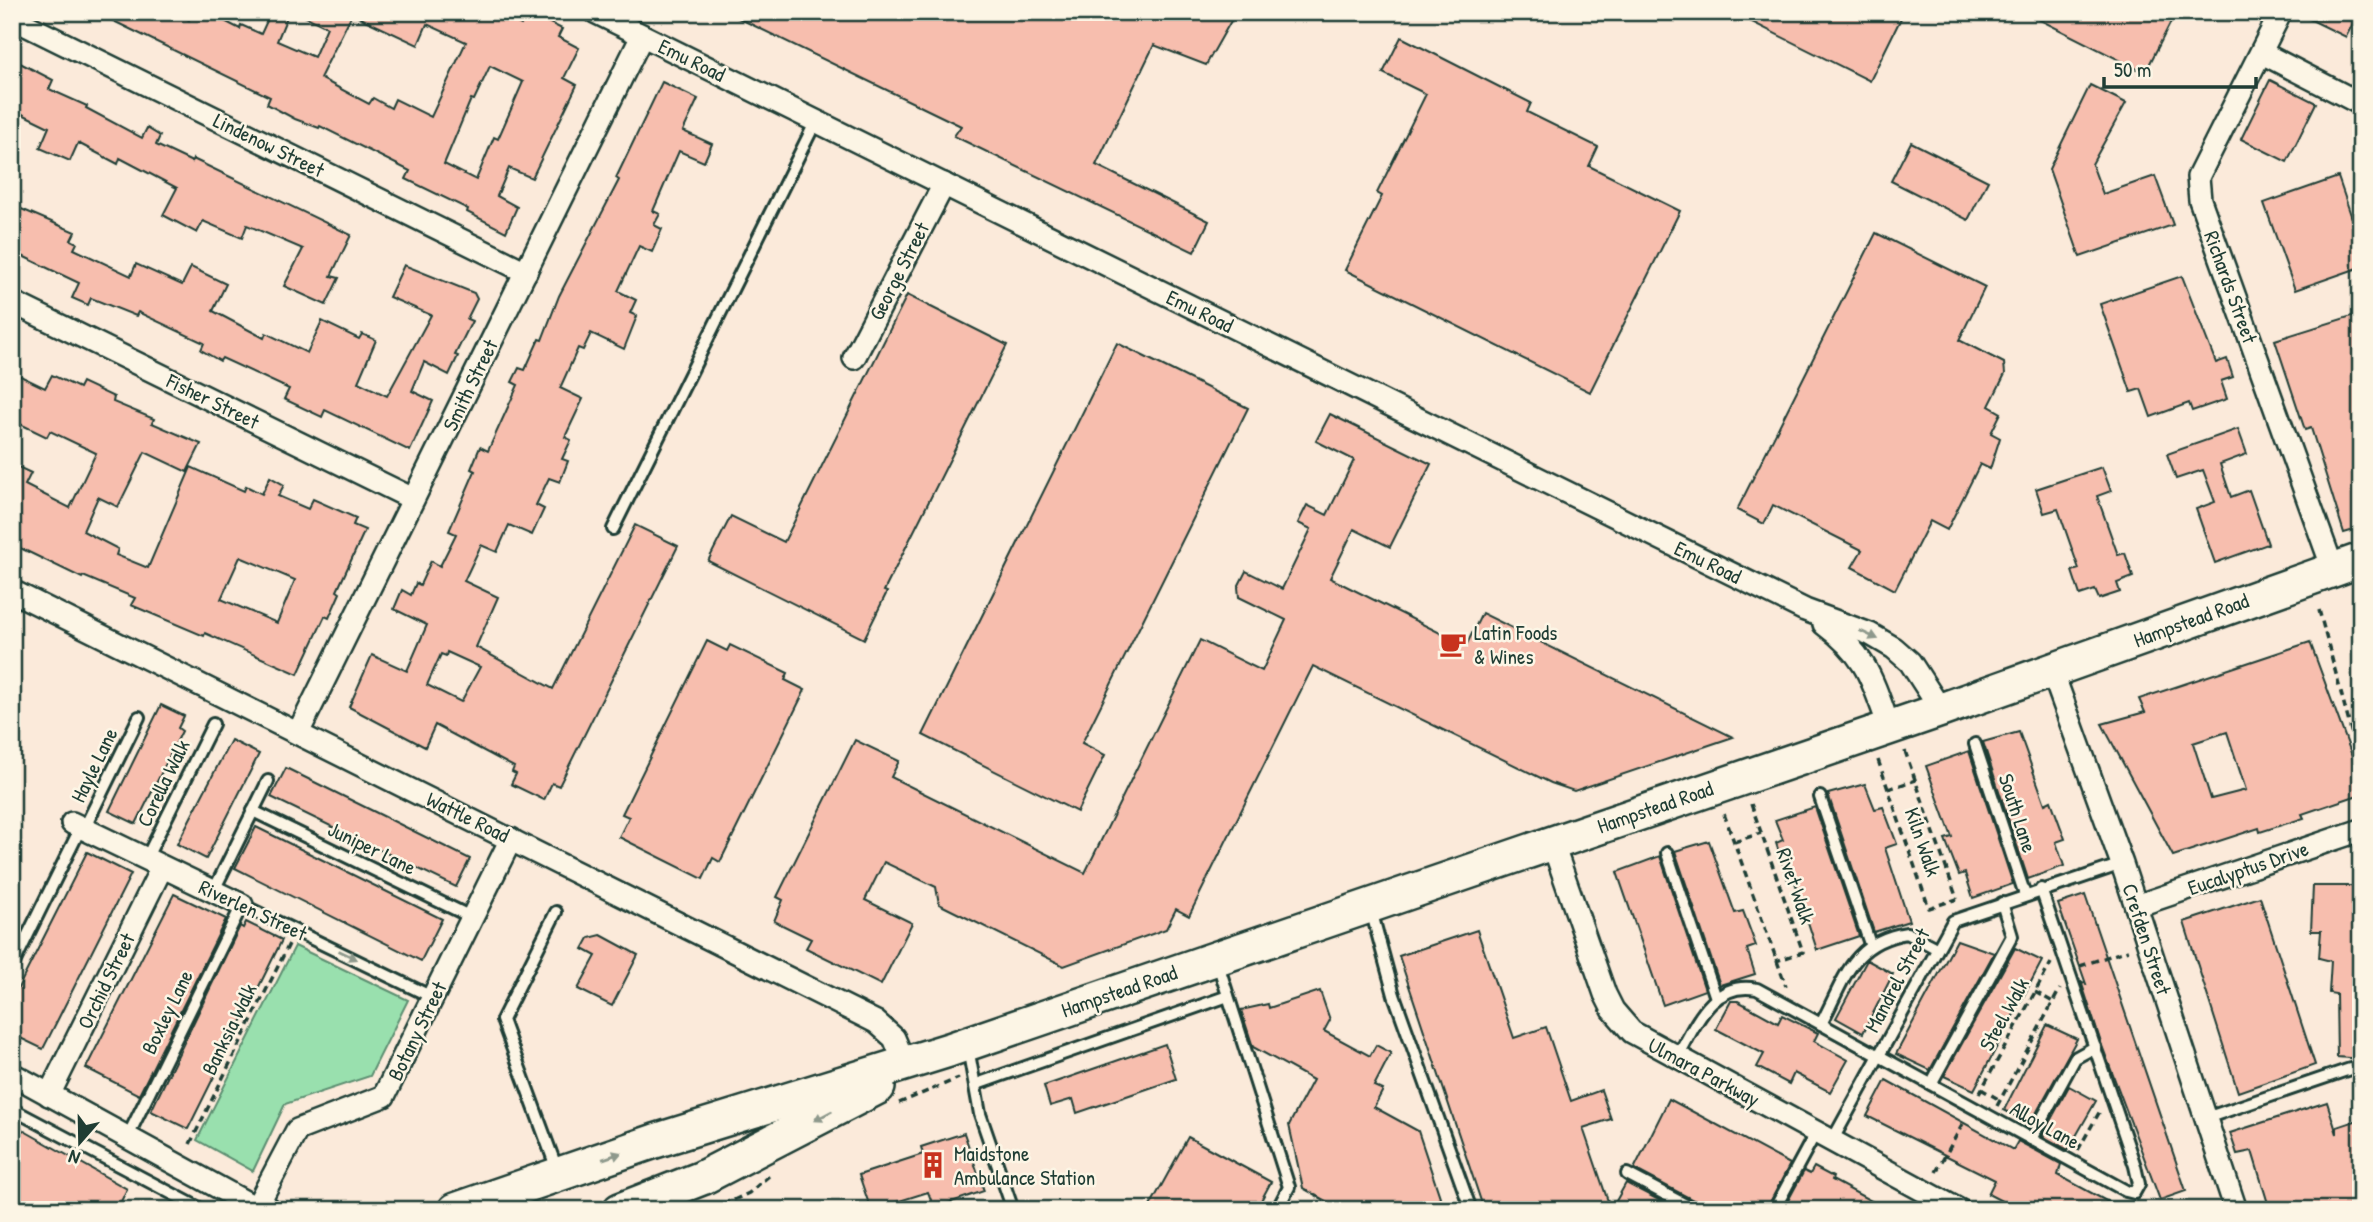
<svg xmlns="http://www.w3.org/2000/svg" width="2373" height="1222" font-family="'Patrick Hand',sans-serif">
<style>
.green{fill:#99e0ae;stroke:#5c8e71;stroke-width:2}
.building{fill:#f7beae;stroke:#1f3d34;stroke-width:2;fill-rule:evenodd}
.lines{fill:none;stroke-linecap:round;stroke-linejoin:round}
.lane-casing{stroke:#1f3d34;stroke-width:16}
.street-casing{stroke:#1f3d34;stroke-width:26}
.primary-casing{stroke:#1f3d34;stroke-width:38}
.path{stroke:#1f3d34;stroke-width:3.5;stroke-dasharray:7 5;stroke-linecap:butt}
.lane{stroke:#fcf5e5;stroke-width:10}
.street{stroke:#fcf5e5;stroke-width:21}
.primary{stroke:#fcf5e5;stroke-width:33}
.oneway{fill:#8e998c}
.labels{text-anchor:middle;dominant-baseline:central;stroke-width:5;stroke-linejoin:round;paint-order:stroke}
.street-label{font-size:21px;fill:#1f3d34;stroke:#fcf5e5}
.poi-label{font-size:21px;fill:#1f3d34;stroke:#fcf5e5;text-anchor:start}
</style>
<rect width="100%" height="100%" fill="#fbeada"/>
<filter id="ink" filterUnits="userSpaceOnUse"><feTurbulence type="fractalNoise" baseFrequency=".0143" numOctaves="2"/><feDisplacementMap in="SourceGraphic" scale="14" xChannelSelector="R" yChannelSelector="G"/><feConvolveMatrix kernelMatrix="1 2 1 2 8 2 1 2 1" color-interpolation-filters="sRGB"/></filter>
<g filter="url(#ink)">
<polygon class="green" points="295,946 408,1000 370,1076 285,1104 253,1171 197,1140"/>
<g class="building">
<path d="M95,12H174L189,20L192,12H207L240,29L241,25L261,34L271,12H289L277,41L314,57L327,27L296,12H496L521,25L528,12L562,29L558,37L579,48L564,78L577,85L532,178L509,168L497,196L517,207L506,232L467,212L468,209L406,179L410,171L320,126L319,128L295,119L267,104L270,97ZM352,14L418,45L427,24L466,42L431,117L395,99L391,108L373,98L369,104L320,78ZM490,66L523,82L498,139L494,137L476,180L444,164L471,99L474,100Z"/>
<polygon points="726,12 1236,12 1206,65 1154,45 1096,165 1209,221 1194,252 954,136 961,126"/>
<polygon points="1732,12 1904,12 1870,81"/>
<polygon points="2024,12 2176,12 2145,73"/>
<polygon points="2295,12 2359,12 2346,37"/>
<polygon points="1401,37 1531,103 1527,112 1598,147 1589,166 1680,211 1590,392 1345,270 1382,196 1377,193 1426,94 1383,73"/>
<polygon points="20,63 53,80 49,89 87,106 86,108 142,138 147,128 160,136 156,145 192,162 193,159 351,235 331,276 339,278 326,305 284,286 303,249 247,225 242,238 203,221 197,233 163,215 177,188 120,158 118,164 78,143 70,161 40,148 49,127 12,109 12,78"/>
<polygon points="2270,80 2316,103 2287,162 2241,139"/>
<path d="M662,82L698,99L683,131L712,144L704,162L679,151L653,211L660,214L654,225L662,229L652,252L639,246L618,291L636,300L630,313L637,316L624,349L591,333L583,350L578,348L560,388L583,399L565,437L571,440L562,459L568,461L560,482L549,478L536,505L544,509L532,535L509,525L497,552L481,545L464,581L498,597L476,647L553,689L635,525L678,546L559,786L552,783L544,800L511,784L516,774L512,772L514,767L435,725L425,747L349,707L372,655L407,671L427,625L394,609L402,590L411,595L416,583L420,585L431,561L440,566L456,534L449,531L475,471L471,469L480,447L488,451L518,385L512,382L519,368L525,370L539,339L542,340L559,296L619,180L616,178ZM447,652L480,667L461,702L427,685L441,654L446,656Z"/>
<polygon points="2090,85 2126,103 2092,164 2103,194 2155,176 2173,225 2080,257 2049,169"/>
<polygon points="1911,142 1988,181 1968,220 1891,181"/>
<polygon points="2338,177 2353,221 2361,218 2361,267 2295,290 2264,203"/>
<polygon points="12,205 75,232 71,240 77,243 74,249 131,276 136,264 182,285 191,267 226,284 213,311 264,338 266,333 307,353 322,321 359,339 362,334 376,340 358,382 387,396 431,315 389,297 404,265 474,293 477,299 467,319 472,321 455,355 458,356 449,375 424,362 412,391 433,401 410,451 325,410 322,417 284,399 289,389 222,358 220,361 201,350 204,343 138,312 136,316 91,298 88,305 72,298 79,283 12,251"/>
<polygon points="1876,233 1985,287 1959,340 2004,363 2005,374 1989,406 2001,413 1991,433 2000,438 1990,469 1980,464 1947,530 1930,521 1895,590 1852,567 1862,550 1773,505 1764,524 1737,510"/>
<polygon points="2182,276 2216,363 2227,359 2233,377 2221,381 2227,399 2192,411 2189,403 2151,417 2141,389 2131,392 2100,304"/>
<polygon points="907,295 1007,345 884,591 887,592 864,639 708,561 731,516 784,542"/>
<polygon points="2361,313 2361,528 2344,533 2311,428 2305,430 2275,340"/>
<polygon points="1117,343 1248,408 1082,743 1105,755 1077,812 923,735"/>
<path d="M12,372L45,388L52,375L79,388L82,382L114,397L113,402L154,419L152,423L201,444L187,472L145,452L118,507L98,497L83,531L118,549L116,555L148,568L191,467L244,491L246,486L262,494L270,477L284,485L278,496L308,509L313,499L356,518L353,525L365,530L337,591L340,593L329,618L325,616L298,674L205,633L204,636L131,605L135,598L83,576L82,578L12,544V464L31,473L25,485L70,508L96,453L50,431L47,437L12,420ZM240,557L295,580L277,623L221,599Z"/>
<polygon points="1330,414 1431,464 1390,547 1354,529 1330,578 1466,646 1482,613 1733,737 1574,791 1551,783 1313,666 1189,916 1176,909 1166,929 1064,966 939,904 936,887 884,862 865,900 912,923 881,985 806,948 811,939 774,921 783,900 777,897 855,740 899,761 891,777 1085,873 1200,640 1262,671 1286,620 1239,597 1238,587 1246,571 1282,589 1311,529 1298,523 1307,505 1327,515 1354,460 1316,441"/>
<polygon points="2238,429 2247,454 2220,464 2231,497 2249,490 2268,544 2215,563 2196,509 2215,502 2203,470 2176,479 2167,454"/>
<polygon points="2102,467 2111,491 2097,496 2118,555 2125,553 2133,577 2117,583 2120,592 2099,599 2095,590 2080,595 2072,571 2079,569 2058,509 2044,513 2036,489"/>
<polygon points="707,641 727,651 730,645 788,673 785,680 805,690 720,862 713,858 703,879 619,837 629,817 622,814"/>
<path d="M2310,642L2361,780V794L2302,814L2304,818L2260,832L2259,828L2173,856L2102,724L2145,712L2139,699ZM2227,732L2246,790L2211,799L2193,743Z"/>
<polygon points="161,705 184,716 178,728 182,731 136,824 109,811"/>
<polygon points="2019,732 2045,804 2051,801 2065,839 2056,842 2064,866 2028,879 1983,742"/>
<polygon points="231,740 259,754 206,859 177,844"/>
<polygon points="1969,751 2013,884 1973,898 1965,873 1959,875 1945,839 1952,837 1926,766"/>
<polygon points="286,768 470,859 456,887 271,797"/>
<polygon points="1865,784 1875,809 1883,807 1897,844 1885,848 1909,921 1874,932 1828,794"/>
<polygon points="1815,807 1859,936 1817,950 1794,879 1788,880 1776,843 1783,840 1775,820"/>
<polygon points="256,827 442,919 421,961 235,868"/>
<polygon points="1709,841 1735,913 1743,911 1756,946 1747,949 1755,974 1720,985 1675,851"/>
<polygon points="87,852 131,874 43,1049 12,1034 12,1000"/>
<polygon points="1660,856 1705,990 1663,1005 1617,872"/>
<polygon points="2313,886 2357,886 2355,925 2361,925 2361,1059 2337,1057 2336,994 2329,993 2331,961 2319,958 2321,931 2311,931"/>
<polygon points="174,894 226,919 139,1095 86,1068"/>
<polygon points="2085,895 2186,1191 2160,1200 2101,1043 2081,981 2086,984 2058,904"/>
<polygon points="2260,897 2315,1065 2238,1092 2184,922"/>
<polygon points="246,922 282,940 188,1129 151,1111 240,926 243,928"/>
<polygon points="1477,930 1514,1038 1546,1027 1571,1101 1601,1090 1611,1119 1583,1128 1611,1210 1626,1183 1678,1210 1484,1210 1399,956"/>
<polygon points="601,935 638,955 612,1006 578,989 596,956 583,949 589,938"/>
<polygon points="1957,940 1994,953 1930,1070 1896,1054"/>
<polygon points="2015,948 2042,961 1974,1090 1944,1076"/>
<polygon points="1867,960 1893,974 1863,1033 1836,1018"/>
<polygon points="1320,991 1330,1020 1324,1031 1370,1056 1376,1045 1391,1053 1374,1086 1383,1090 1374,1107 1418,1131 1440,1197 1433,1210 1342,1210 1303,1188 1289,1125 1313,1080 1253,1047 1241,1010 1268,1004 1269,1008"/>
<polygon points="1731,1001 1738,1001 1778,1023 1782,1015 1818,1033 1814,1041 1848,1060 1830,1092 1794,1073 1789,1084 1757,1067 1764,1054 1716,1029"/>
<polygon points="2047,1025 2077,1039 2028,1128 2025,1127 2027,1122 2004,1110"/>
<polygon points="1165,1044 1176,1079 1077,1113 1073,1099 1050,1106 1044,1086"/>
<polygon points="1886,1080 2013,1150 2018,1141 2061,1164 2058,1175 2123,1210 2019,1210 1988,1194 1995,1180 1867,1116"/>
<polygon points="2069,1086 2096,1101 2068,1150 2042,1136"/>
<polygon points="1669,1099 1790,1164 1766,1210 1703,1210 1699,1203 1634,1169"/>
<polygon points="2327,1102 2337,1134 2337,1127 2361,1119 2361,1210 2270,1210 2252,1151 2237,1154 2230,1133"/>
<polygon points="12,1124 127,1189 117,1210 12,1210"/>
<polygon points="964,1133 984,1191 934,1208 928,1192 871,1210 859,1175 923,1154 921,1147"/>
<polygon points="1188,1137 1271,1182 1256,1210 1148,1210"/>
<polygon points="1814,1167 1833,1177 1832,1180 1888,1210 1783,1210 1804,1171 1810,1174"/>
</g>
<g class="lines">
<defs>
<g id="lane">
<polyline points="613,529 816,121"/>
<polyline points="1975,744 2025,895"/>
<polyline points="1820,797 1870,944"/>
<polyline points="253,811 473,918"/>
<polyline points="84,829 139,717"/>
<polyline points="1667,853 1716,998"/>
<polyline points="146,859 213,724"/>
<polyline points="213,892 268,781"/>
<polyline points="1371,910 1394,995 1471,1210"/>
<polyline points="556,912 502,1020 558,1172"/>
<polyline points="1217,961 1289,1187 1277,1210"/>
<polyline points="12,967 81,827"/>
<path d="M1821,1024C1845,979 1851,942 1907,933L1936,948"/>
<polyline points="968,1048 980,1114 1013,1210"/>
<path d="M1677,1058C1695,1026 1712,980 1757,989L2126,1191L2134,1193L2139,1184L2135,1166L2041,889"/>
<polyline points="977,1084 1228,996"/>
<polyline points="1931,1084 2012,936 2002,903"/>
<polyline points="12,1109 203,1210"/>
<polyline points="2206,1118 2350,1069"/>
<polyline points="127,1138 242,905 434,998"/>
<polyline points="2031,1139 2075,1058 2095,1047"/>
<polyline points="1832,1141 1953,921 2122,864"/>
<polyline points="1627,1174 1695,1210"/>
<polyline points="1774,1210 1816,1132"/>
</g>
<g id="street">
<polyline points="595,12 1805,610 1870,634 1894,648 1910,662 1941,710"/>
<polyline points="2281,12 2198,177 2200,200 2333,569"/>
<polyline points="12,18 526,272"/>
<polyline points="2262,53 2361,104"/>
<polyline points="12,302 413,499"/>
<polyline points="854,358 944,184"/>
<polyline points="12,591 876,1022 894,1038 905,1064"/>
<path d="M1824,624C1867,656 1872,679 1889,727"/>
<polyline points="2052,671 2122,864 2236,1210"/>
<polyline points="298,733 642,36"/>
<polyline points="72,823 242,905"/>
<polyline points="1552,842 1605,994 1613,1010 1632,1032 1959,1210"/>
<polyline points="2136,906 2361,830"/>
<polyline points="12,1074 256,1208 270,1209"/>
<polyline points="49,1095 162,867"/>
<polyline points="256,1208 297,1130 384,1096 511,839"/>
</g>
<g id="primary">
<polyline points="455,1210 655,1141 949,1050 1941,710 2361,560"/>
<polyline points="620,1210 702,1178 878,1087"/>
</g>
</defs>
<use href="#lane" class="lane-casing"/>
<use href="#street" class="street-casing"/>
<use href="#primary" class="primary-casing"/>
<g class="path">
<polyline points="2319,610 2361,768"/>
<polyline points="1905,751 1957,899"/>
<polyline points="1878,760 1929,908 1957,899"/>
<polyline points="1888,789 1916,780"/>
<polyline points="1751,804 1803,952 1776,961"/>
<polyline points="1724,814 1786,986"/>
<polyline points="1734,842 1761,833"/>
<polyline points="2080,966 2128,950"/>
<polyline points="2035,992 2053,1002"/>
<polyline points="1981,1089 2000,1100"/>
<polyline points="1979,1094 2051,963"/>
<polyline points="899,1103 959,1078"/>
<polyline points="1997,1106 2060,989"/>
<polyline points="190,1144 289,944"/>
<polyline points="2078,1150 2100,1111"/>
<polyline points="1936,1172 1965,1120"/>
<polyline points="712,1210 749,1193 771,1174"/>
</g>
<use href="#lane" class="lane"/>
<use href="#street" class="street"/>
<use href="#primary" class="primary"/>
</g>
<defs><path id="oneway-solid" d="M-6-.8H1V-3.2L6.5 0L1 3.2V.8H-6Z" transform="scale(1.75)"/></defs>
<g class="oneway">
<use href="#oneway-solid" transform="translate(1869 635) rotate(25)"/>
<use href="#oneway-solid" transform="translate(348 955) rotate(26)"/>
<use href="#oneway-solid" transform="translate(823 1116) rotate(152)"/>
<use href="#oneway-solid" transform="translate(612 1156) rotate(-19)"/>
</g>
</g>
<defs>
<symbol id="cafe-bare" viewBox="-9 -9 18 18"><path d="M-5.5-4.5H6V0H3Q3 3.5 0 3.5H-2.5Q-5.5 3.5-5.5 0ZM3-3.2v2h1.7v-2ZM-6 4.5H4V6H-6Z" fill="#c8321e" stroke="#fcf5e5" stroke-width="2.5" paint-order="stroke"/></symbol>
<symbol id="building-bare" viewBox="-9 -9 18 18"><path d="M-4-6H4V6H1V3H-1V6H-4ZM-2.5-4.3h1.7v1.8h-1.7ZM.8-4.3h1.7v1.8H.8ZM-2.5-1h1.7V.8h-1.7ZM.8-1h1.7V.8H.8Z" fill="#c8321e" stroke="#fcf5e5" stroke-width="2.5" paint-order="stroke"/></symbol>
</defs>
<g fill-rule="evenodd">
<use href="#cafe-bare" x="1434" y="625" width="38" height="38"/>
<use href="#building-bare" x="914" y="1146" width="38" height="38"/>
</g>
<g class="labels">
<g class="street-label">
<text transform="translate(692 60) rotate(26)">Emu Road</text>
<text transform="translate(269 145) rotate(26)">Lindenow Street</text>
<text transform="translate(899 271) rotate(-63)">George Street</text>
<text transform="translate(2231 287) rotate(70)">Richards Street</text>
<text transform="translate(1200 311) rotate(26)">Emu Road</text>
<text transform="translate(470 385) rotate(-64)">Smith Street</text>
<text transform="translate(213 401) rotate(26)">Fisher Street</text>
<text transform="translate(1708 562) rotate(26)">Emu Road</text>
<text transform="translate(2191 620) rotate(-20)">Hampstead Road</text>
<text transform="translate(94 765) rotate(-64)">Hayle Lane</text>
<text transform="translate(163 783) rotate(-64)">Corella Walk</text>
<text transform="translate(1655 807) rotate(-19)">Hampstead Road</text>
<text transform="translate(2018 813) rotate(72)">South Lane</text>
<text transform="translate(468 817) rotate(26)">Wattle Road</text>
<text transform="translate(1923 842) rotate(71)">Kiln Walk</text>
<text transform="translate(372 848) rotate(26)">Juniper Lane</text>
<text transform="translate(2248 868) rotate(-19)">Eucalyptus Drive</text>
<text transform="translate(1796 886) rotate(71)">Rivet Walk</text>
<text transform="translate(253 910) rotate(25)">Riverlen Street</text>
<text transform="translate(2147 939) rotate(72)">Crefden Street</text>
<text transform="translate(1897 980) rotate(-62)">Mandrel Street</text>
<text transform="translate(106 981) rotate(-64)">Orchid Street</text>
<text transform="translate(1119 991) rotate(-19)">Hampstead Road</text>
<text transform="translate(167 1012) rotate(-64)">Boxley Lane</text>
<text transform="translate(2004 1014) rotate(-61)">Steel Walk</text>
<text transform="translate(229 1029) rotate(-64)">Banksia Walk</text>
<text transform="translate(417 1031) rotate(-64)">Botany Street</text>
<text transform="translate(1704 1072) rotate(28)">Ulmara Parkway</text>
<text transform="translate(2045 1125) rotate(29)">Alloy Lane</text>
</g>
<g class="poi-label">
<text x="1474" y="632">Latin Foods<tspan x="1474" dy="24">&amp; Wines</tspan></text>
<text x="954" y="1153">Maidstone<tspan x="954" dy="24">Ambulance Station</tspan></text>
</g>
</g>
<rect width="2373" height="1222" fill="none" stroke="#fcf5e5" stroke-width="42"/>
<rect x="21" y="21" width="2331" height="1180" fill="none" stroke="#1f3d34" stroke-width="2.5" filter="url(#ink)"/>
<g transform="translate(80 1142) rotate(200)" stroke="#fcf5e5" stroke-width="5" paint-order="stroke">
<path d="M0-5L12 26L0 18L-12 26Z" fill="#1f3d34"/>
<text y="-10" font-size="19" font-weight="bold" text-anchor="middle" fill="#1f3d34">N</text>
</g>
<path d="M2104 77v10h152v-10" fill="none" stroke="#1f3d34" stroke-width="3.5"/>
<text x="2114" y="77" font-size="21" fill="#1f3d34" stroke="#fcf5e5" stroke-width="5" paint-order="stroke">50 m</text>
</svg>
